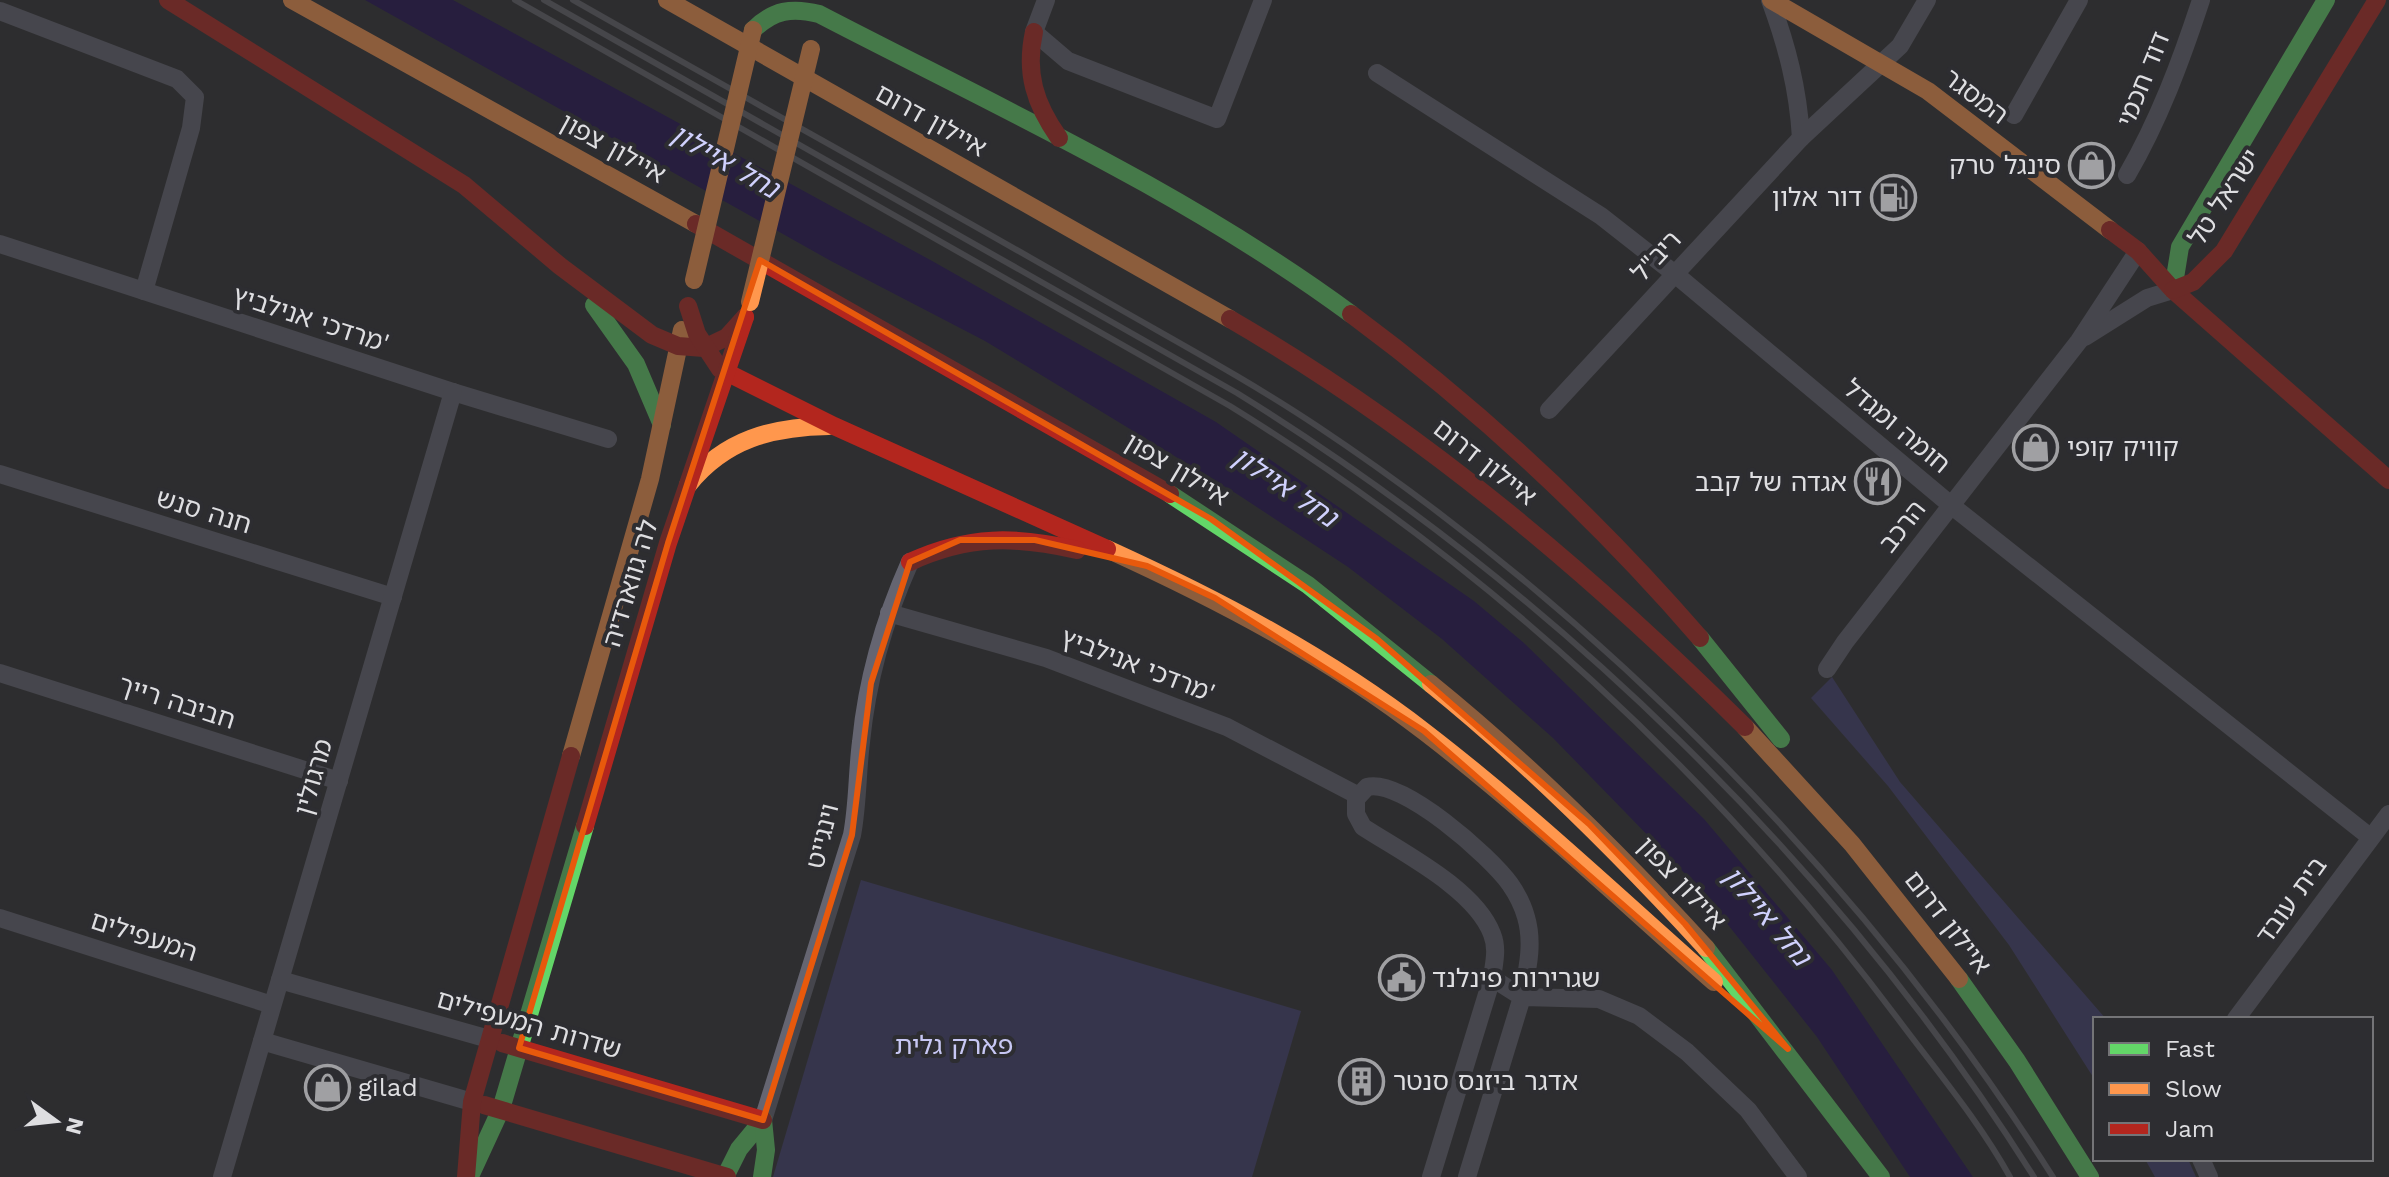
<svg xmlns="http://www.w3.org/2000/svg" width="2389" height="1177" font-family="'Work Sans','Noto Sans Hebrew',sans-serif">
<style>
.green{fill:#423f6f}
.water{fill:#1f0c51}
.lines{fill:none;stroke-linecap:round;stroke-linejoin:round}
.street{stroke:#656571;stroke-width:18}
.fast{stroke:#63d668;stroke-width:18}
.slow{stroke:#ff974d;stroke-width:18}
.jam{stroke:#b3261e;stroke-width:18}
.rail{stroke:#64646a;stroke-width:6}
.slow-bridge{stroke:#ff974d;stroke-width:18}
.marked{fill:none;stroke:#e8590c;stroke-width:6;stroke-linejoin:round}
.labels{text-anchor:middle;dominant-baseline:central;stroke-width:8;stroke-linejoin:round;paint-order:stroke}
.street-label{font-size:26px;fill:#dedee1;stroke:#2d2d31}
.poi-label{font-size:26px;fill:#dedee1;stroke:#2d2d31;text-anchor:start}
.park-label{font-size:26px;fill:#c7c7f3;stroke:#2d2d31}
.water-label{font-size:28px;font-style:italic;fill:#d0d1fd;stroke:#2d2d31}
</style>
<rect width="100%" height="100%" fill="#2e2e30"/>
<g class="green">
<polygon points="1832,677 1900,782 2106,1019 2095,1019 2095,1080 2009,945 1888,786 1811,698"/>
<polygon points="861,880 1301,1011 1252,1177 773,1177"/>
<polygon points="2145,1159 2188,1159 2196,1177 2155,1177"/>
</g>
<polygon class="water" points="365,0 453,0 934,262 1216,422 1474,601 1524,643 1704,819 1832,970 1973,1177 1910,1177 1817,1037 1698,887 1553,738 1442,639 1348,567 1237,494 985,341 831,261"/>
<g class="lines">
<g class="street">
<polyline points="1046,0 1034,32 1068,61 1217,119 1263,0"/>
<path d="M1770,0C1787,46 1798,88 1801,138"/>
<polyline points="0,11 177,79 195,97 191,128 144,291"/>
<polyline points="1377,73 1601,216 1675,274 1952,506 2370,837"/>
<polyline points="2014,115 2079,0"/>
<path d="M2127,175C2159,120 2181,61 2201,0"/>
<polyline points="0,244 453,392 608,439"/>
<polyline points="2085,337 2147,298 2173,290"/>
<polyline points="1549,410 1801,138 1900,46 1927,0"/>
<polyline points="0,474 393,597"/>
<polyline points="889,613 1046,658 1227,727 1357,795"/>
<polyline points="1827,669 1845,642 2079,341 2138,251"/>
<polyline points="0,673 339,781"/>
<polyline points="0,918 272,1005"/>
<polyline points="280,980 489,1039"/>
<polyline points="2236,1019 2389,814"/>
<polyline points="262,1041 472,1102"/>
<path d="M763,1120L852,835C858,803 857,773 861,742C867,680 885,618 910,562"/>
<polyline points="2201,1159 2209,1177"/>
<polyline points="222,1177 453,392"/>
<polyline points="1431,1177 1492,978"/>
<path d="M1467,1177L1522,997C1527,971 1534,944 1526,917C1523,906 1517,894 1510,884C1490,856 1402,778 1367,787L1356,799V814L1363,827C1403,853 1475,889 1492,934C1498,949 1494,963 1492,978L1522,997L1599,999L1639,1016L1687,1052L1748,1110L1798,1177"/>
</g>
<g class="fast">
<path d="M753,30C773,10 792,7 819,14C1000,108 1187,193 1351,314"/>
<polyline points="2173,290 2180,247 2326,0"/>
<polyline points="594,305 636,364 662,425"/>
<polyline points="1170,494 1308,585 1431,684"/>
<polyline points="1700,638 1781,739"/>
<polyline points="1706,948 1881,1177"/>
<polyline points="1959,979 2017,1061 2090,1177"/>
<polyline points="471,1174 501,1109 585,826"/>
<polyline points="725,1177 739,1149 763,1120"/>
<polyline points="762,1177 766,1150 763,1120"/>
</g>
<g class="slow">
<polyline points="292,0 696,224"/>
<polyline points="667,0 1230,319"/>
<polyline points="1771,0 1928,91 2110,230"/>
<path d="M688,485C725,439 772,427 829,426"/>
<path d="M1107,549C1219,600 1328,657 1426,733C1526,810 1619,898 1714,982"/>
<path d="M1431,684C1530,764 1620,854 1706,948"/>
<polyline points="1745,727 1852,844 1959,979"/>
<polyline points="571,756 650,479 682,330"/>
</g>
<g class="jam">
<polyline points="168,0 464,185 560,266 652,335 678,346 704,348 727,337 745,317"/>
<path d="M1034,32C1025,73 1035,104 1059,138"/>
<polyline points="696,224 1170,494"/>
<polyline points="2110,230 2138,251 2173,290 2389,480"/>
<polyline points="2173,290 2193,282 2224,251 2377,0"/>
<polyline points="688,306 697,334 720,369 834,426 1107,549"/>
<path d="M1351,314C1478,408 1597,519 1700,638"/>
<path d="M1230,319C1421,430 1589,572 1745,727"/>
<path d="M910,562C968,535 1016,536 1077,550"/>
<polyline points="585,826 668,543 745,317"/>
<polyline points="502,1043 763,1120"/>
<polyline points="484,1105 727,1177"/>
<polyline points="466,1177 472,1102 571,756"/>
</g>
<g class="rail">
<path d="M515,0L1230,406C1489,566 1715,775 1898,1019C1936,1070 1979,1121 2010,1177"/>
<path d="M544,0L1237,393C1553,589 1835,862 2034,1177"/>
<path d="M573,0C743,97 915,191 1085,289C1162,334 1242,376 1317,426C1605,618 1867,885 2053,1177"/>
</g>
<g class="slow-bridge">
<polyline points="694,280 753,30"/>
<polyline points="750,302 811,49"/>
</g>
</g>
<path d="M0 0H2389V1177H0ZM760,260L1211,519L1377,639L1589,824L1685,924L1788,1049L1424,731L1215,598L1147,566L1035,540H960L910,562L871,683L852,835L763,1120L519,1048L668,543Z" fill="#2e2e30" fill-opacity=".55" fill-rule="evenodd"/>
<path class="marked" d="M760,260L1211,519L1377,639L1589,824L1685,924L1788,1049L1424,731L1215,598L1147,566L1035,540H960L910,562L871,683L852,835L763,1120L519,1048L668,543Z"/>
<defs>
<symbol id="shop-ring" viewBox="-11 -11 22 22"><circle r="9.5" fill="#2d2d31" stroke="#a0a0a3" stroke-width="1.5"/><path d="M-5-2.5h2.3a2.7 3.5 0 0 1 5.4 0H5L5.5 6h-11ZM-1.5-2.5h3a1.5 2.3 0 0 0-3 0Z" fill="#a0a0a3"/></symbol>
<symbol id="fuel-ring" viewBox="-11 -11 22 22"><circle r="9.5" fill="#2d2d31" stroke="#a0a0a3" stroke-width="1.5"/><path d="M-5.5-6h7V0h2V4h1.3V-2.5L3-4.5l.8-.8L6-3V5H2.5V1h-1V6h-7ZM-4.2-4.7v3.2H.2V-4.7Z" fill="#a0a0a3"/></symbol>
<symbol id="restaurant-ring" viewBox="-11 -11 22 22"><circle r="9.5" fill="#2d2d31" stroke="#a0a0a3" stroke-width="1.5"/><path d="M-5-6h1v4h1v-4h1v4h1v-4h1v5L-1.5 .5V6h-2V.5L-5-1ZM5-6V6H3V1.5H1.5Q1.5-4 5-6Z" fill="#a0a0a3"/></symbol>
<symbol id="civic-ring" viewBox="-11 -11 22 22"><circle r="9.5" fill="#2d2d31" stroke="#a0a0a3" stroke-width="1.5"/><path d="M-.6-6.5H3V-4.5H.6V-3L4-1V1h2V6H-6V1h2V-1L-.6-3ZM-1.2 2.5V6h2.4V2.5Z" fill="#a0a0a3"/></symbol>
<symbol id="building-ring" viewBox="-11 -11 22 22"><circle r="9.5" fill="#2d2d31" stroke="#a0a0a3" stroke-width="1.5"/><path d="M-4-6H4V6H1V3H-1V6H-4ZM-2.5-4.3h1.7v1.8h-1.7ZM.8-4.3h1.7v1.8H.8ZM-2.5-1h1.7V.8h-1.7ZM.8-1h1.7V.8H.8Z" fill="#a0a0a3"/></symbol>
</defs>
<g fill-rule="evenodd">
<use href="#shop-ring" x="2066" y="140" width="51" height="51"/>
<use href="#fuel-ring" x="1868" y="172" width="51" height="51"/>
<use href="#shop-ring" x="2010" y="422" width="51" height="51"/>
<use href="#restaurant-ring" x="1852" y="456" width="51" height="51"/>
<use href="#civic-ring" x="1376" y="952" width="51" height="51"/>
<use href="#building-ring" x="1336" y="1056" width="51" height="51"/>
<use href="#shop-ring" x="302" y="1062" width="51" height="51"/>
</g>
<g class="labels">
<g class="street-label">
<text transform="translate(2143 79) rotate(-68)">דוד חכמי</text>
<text transform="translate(1976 96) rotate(37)">המסגר</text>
<text transform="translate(931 120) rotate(29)">איילון דרום</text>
<text transform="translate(613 148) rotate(29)">איילון צפון</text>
<text transform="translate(2224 197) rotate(-57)">ישראל טל</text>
<text transform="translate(1656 256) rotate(-47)">ריב"ל</text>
<text transform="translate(311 319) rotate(18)">מרדכי אנילביץ'</text>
<text transform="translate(1897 426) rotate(40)">חומה ומגדל</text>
<text transform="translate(1485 462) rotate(38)">איילון דרום</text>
<text transform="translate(1177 469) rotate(31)">איילון צפון</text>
<text transform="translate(204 511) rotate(17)">חנה סנש</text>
<text transform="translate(1902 526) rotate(-52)">הרכב</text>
<text transform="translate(630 583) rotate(-73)">לה גווארדיה</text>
<text transform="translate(1138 665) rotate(21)">מרדכי אנילביץ'</text>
<text transform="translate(177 702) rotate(18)">חביבה רייך</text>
<text transform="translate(313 777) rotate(-74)">מרגולין</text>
<text transform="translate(822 836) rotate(-76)">וינגייט</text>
<text transform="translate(1682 883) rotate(47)">איילון צפון</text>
<text transform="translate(2291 900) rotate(-54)">בית עובד</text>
<text transform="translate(1948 922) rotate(52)">איילון דרום</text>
<text transform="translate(144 936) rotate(18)">המעפילים</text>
<text transform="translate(529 1024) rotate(16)">שדרות המעפילים</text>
</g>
<g class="poi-label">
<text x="2061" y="165" text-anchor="end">סינגל טרק</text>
<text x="1862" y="197" text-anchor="end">דור אלון</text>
<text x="2067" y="447">קוויק קופי</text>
<text x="1847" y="482" text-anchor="end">אגדה של קבב</text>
<text x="1432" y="978">שגרירות פינלנד</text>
<text x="1393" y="1081">אדגר ביזנס סנטר</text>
<text x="358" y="1087">gilad</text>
</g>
<g class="park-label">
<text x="954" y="1045">פארק גלית</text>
</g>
<g class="water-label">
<text transform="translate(725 161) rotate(30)">נחל איילון</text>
<text transform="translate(1285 487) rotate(34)">נחל איילון</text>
<text transform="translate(1767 916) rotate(50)">נחל איילון</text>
</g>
</g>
<rect x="2093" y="1017" width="280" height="144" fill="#2d2d31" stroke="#747477" stroke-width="2"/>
<rect x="2109" y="1043" width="40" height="12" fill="#63d668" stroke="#747477" stroke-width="2"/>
<text x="2165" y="1057" font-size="24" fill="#dedee1">Fast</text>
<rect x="2109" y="1083" width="40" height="12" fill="#ff974d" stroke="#747477" stroke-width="2"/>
<text x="2165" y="1097" font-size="24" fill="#dedee1">Slow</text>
<rect x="2109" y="1123" width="40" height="12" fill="#b3261e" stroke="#747477" stroke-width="2"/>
<text x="2165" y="1137" font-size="24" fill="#dedee1">Jam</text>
<g transform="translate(56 1121) rotate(105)" stroke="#2d2d31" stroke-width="6" paint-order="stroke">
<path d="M0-6L14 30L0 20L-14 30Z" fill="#dedee1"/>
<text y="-12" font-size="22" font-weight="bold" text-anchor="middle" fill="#dedee1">N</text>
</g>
</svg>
